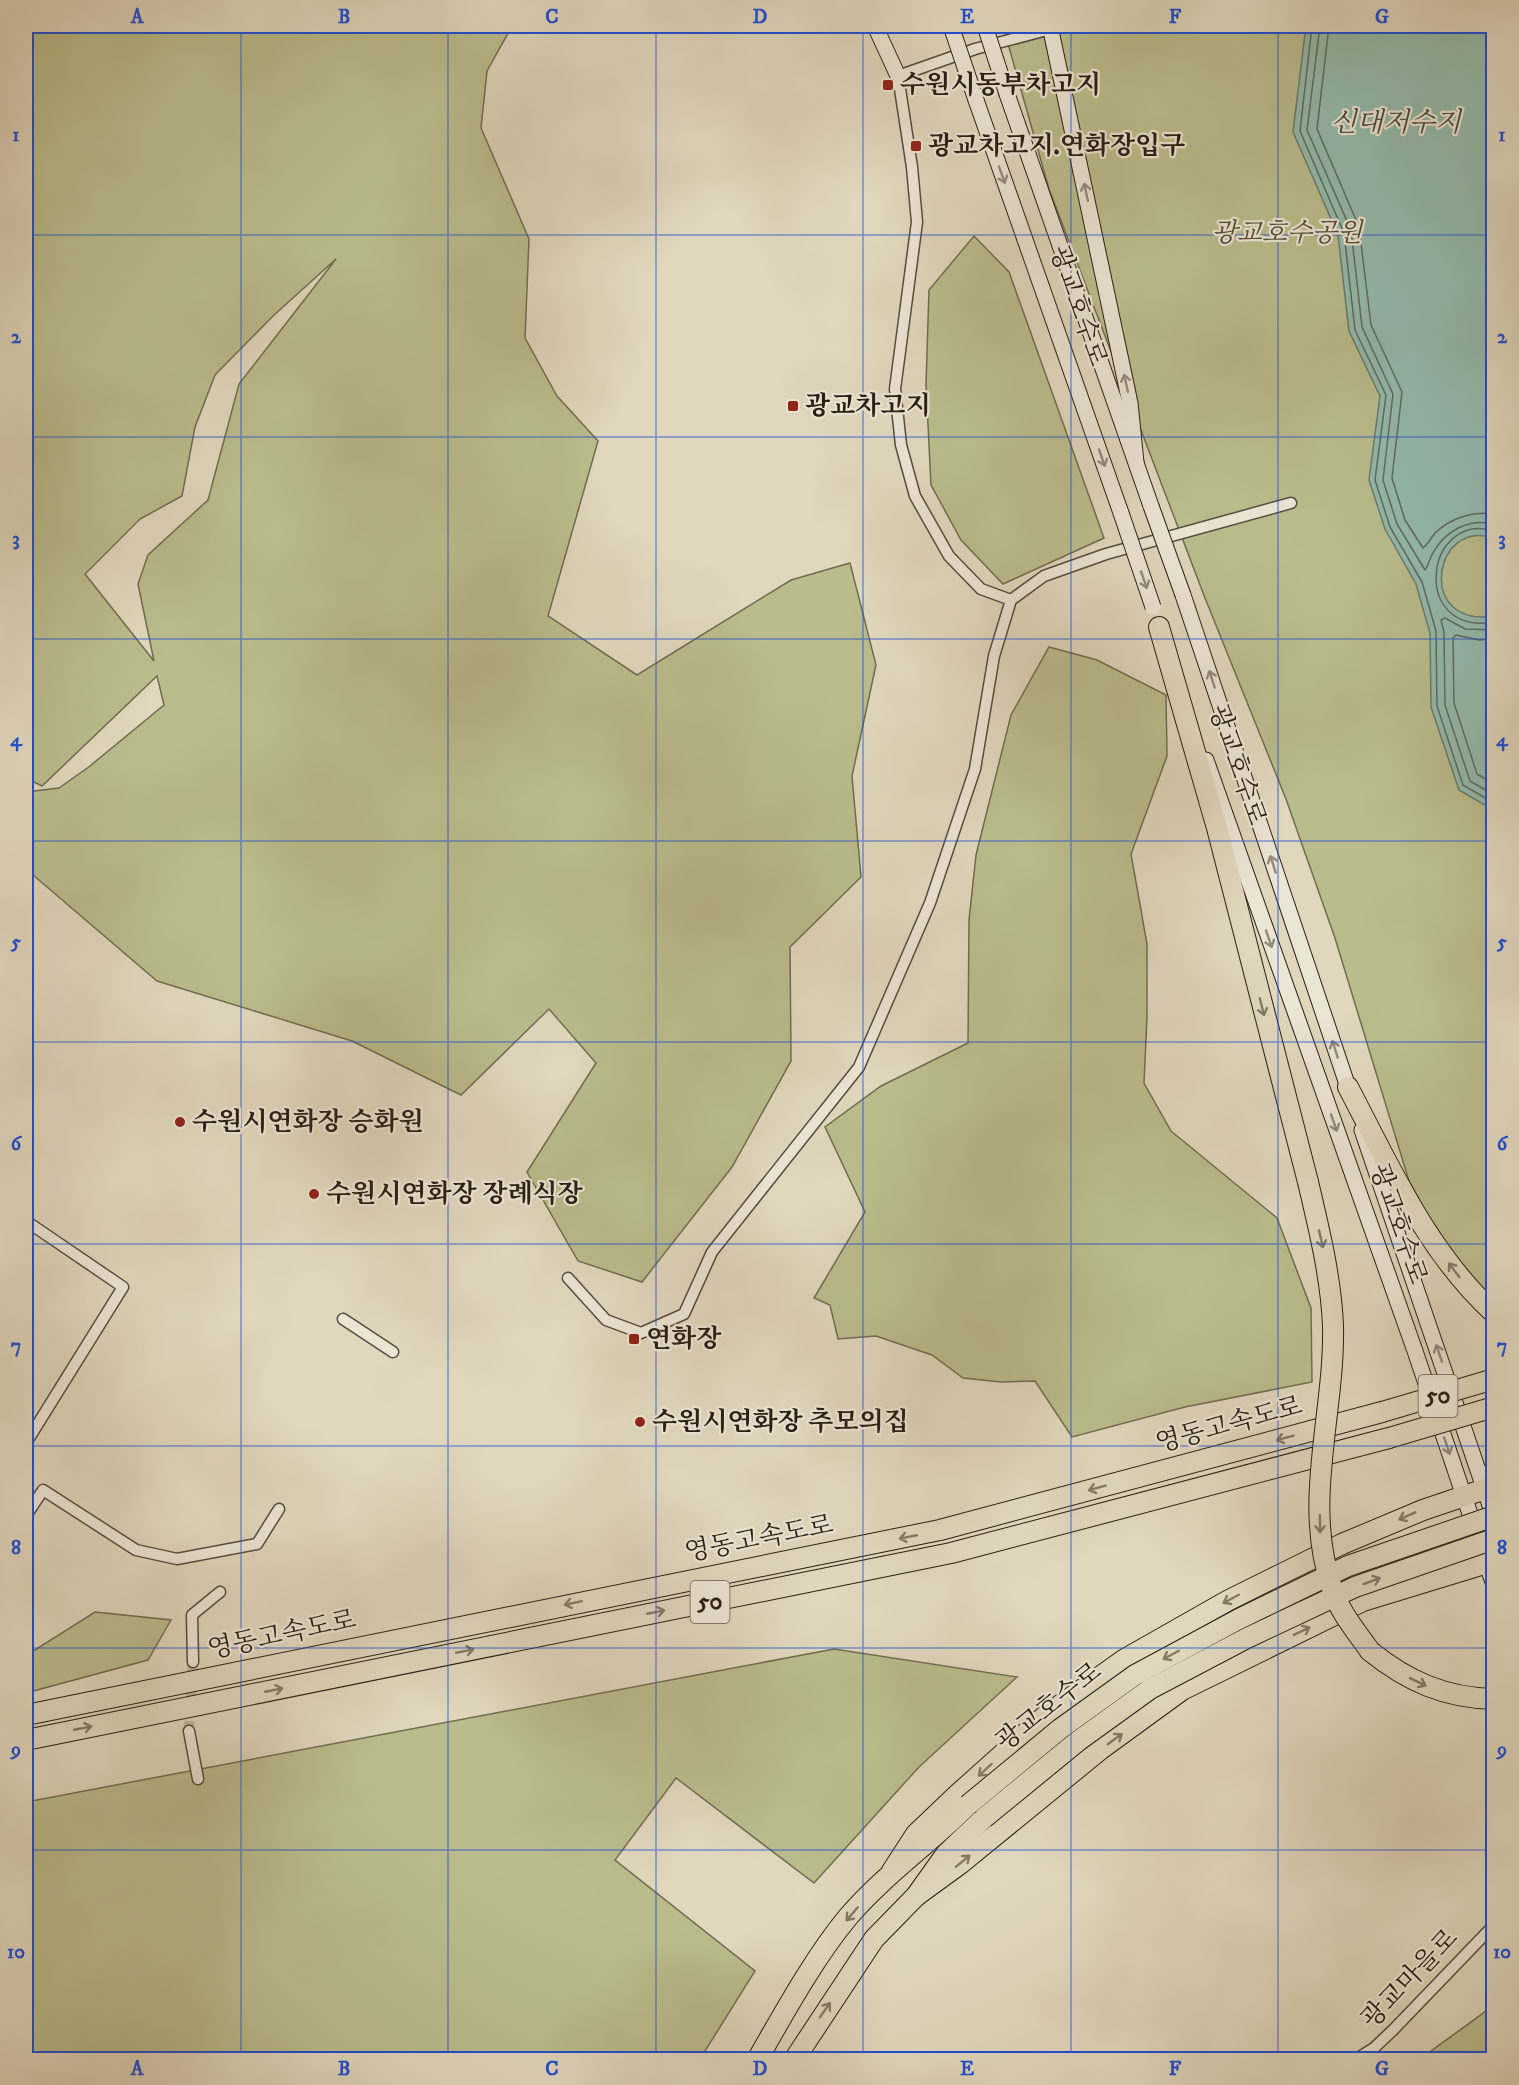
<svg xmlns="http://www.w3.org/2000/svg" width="1519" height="2085" font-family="'IM FELL DW Pica','Noto Serif KR',serif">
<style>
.green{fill:#babc8c;stroke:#706d50;stroke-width:1.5;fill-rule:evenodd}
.water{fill:#94baac;stroke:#687c6f;stroke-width:1.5}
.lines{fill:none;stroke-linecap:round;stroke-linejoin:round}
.shore{stroke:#5e6c60;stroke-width:1.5}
.street-tunnel{stroke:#bbb29b;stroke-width:10;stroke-dasharray:10 5;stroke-linecap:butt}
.street-casing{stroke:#554c3e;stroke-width:13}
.secondary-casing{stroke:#271e14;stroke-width:17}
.highway-casing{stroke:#271e14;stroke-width:22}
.street{stroke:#ebe5d4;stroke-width:10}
.secondary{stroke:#ebe5d4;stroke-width:15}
.highway{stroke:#e0d7bd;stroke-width:20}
.secondary-bridge-casing{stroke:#271e14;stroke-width:17;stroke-linecap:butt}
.highway-bridge-casing{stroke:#271e14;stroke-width:22;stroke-linecap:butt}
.secondary-bridge{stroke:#ebe5d4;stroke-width:15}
.highway-bridge{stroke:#e0d7bd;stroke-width:20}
.oneway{stroke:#938b7e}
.oneway2{stroke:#847a68}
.grid{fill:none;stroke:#1d4ed8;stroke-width:1.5;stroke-opacity:0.55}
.poi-dot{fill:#8f2418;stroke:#ebe5d4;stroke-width:2}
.labels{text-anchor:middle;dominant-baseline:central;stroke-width:4.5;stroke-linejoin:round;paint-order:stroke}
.shield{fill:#ebe5d4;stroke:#625a4e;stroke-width:1.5}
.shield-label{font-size:24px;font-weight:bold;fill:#271e14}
.poi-label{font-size:26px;font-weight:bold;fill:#271e14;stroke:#ebe5d4;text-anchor:start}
.park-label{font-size:26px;font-style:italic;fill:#534d38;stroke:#ebe5d4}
.street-label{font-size:26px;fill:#271e14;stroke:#ebe5d4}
.water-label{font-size:27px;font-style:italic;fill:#484d42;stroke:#ebe5d4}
.neatline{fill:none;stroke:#1d4ed8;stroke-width:2}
.grid-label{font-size:20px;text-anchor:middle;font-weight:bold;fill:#1d4ed8}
</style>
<rect width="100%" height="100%" fill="#e0d7bd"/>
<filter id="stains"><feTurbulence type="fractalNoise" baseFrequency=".00333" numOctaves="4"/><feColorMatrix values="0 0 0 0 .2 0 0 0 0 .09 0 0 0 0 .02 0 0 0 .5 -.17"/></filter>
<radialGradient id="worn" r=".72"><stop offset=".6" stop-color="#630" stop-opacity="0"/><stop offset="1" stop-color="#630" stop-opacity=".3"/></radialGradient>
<g class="green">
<path d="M26,26H512L487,71L481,128L529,239L525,338L557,396L598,441L548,616L637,675L791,580L850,563L876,665L852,776L861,877L790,947L791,1061L732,1167L642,1282L578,1261L527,1172L596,1063L549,1009L461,1095L352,1041L157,981L26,869V792L59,788L90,766L164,705L157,676L42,786L26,778ZM336,259L239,384L208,500L148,555L138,584L154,661L85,574L140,519L182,496L195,427L215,375L273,316Z"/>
<polygon points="1003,26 1493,26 1493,1300 1466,1273 1436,1230 1409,1181 1335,938 1286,799 1205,598 1049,189"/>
<polygon points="974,236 1009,272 1104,538 1003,584 961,540 931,485 926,384 929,290"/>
<polygon points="1049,647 1097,660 1166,695 1167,756 1131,854 1147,944 1147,1017 1144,1083 1171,1131 1277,1218 1311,1308 1312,1382 1185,1407 1072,1437 1035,1381 1001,1382 963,1378 932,1355 876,1336 838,1339 830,1305 814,1298 865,1212 825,1127 881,1086 968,1043 969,920 976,855 1011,715"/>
<polygon points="95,1612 171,1620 148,1660 26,1693 26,1650 35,1650"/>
<polygon points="834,1649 1017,1677 919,1767 814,1883 676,1778 615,1860 755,1971 700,2059 26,2060 26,1802"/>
<polygon points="1493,2006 1493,2059 1420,2059"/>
</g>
<path class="water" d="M1306,26H1493V538C1433,518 1416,628 1493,616L1491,644L1493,810L1459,790L1431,707L1430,633L1416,584L1385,529L1369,480L1380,396L1349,331L1338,235L1293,132Z"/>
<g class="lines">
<g class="shore">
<polyline points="1312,26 1300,131 1344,233 1355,330 1386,395 1375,480 1390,527 1422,582 1436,631 1437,706 1463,785 1494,803"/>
<path d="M1320,26L1307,130L1351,230L1362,327L1393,394L1383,480L1397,524L1425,570C1429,565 1429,559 1433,553C1445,531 1468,518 1494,524"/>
<path d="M1329,26L1317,129L1359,227L1371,325L1402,392L1392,478L1405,520L1423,548C1428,544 1431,538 1435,533C1451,518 1472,511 1494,514"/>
<path d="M1494,531C1425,510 1409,636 1494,622"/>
<polyline points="1494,630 1465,629 1445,618 1441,620 1444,632 1445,705 1470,781 1494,795"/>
<polyline points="1494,639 1479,640 1456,635 1453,638 1454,703 1477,774 1494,784"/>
</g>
<polyline class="street-tunnel" points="189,1731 193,1662"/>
<defs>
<g id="street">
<polyline points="1011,600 981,589 949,556 915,496 901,445 895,389 917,222 912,167 898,76 975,49 1062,26"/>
<polyline points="26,1221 123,1287 26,1443"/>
<polyline points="568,1278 606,1320 641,1333 684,1314 712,1252 859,1067 930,903 975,769 994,656 1011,600 1044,576 1106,554 1291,503"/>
<polyline points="343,1319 393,1352"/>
<polyline points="26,1516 43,1490 136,1550 177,1559 257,1544 279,1509"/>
<polyline points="193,1662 192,1615 220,1592"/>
<polyline points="189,1731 198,1779"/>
<polyline points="1355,2060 1374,2048 1394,2029 1494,1925"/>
</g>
<g id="secondary">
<polyline points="875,26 898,76"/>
<polyline points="1050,26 1130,403 1136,462"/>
<polyline points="1007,94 1151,506"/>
<polyline points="976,100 1121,513"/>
<polyline points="1183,595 1351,1096"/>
<polyline points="1206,760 1415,1351 1494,1585"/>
<polyline points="1362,1130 1494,1517"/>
</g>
<g id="highway">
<polyline points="1159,627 1217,828 1308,1182"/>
<path d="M1348,1087C1389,1165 1427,1252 1494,1313"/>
<path d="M1370,1651C1407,1681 1445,1698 1494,1699"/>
<polyline points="26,1715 940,1530 1382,1412"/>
<polyline points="26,1740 951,1553 1389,1438"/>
<polyline points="892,1871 916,1834 958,1794 1045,1716 1125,1659 1229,1600 1342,1544 1423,1510 1494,1486"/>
<polyline points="916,1896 960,1864 1101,1749 1182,1690 1363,1601 1494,1561"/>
<path d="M757,2060C784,2013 814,1958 848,1917C884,1875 929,1844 968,1805"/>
<polyline points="794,2060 874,1939 916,1896 946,1854 984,1818"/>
</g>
</defs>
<use href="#street" class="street-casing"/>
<use href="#secondary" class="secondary-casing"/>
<use href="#highway" class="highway-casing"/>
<use href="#street" class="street"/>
<use href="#secondary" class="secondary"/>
<use href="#highway" class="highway"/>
<defs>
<g id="secondary-bridge">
<polyline points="951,26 976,100"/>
<polyline points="985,26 1007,94"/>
<polyline points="1151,506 1183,595"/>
<polyline points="1121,513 1153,607"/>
</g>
<g id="highway-bridge">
<path d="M1308,1182C1319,1229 1331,1277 1333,1326C1335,1413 1302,1503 1332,1588C1339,1611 1356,1631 1370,1651"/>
<polyline points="1382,1412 1494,1379"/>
<polyline points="1389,1438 1494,1407"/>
<polyline points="968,1805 1060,1729 1135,1675 1239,1619 1348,1566 1494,1516"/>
<polyline points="984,1818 1078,1741 1150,1689 1247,1638 1355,1587 1494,1539"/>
</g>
</defs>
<use href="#secondary-bridge" class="secondary-bridge-casing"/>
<use href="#highway-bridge" class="highway-bridge-casing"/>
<use href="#secondary-bridge" class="secondary-bridge"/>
<use href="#highway-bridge" class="highway-bridge"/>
</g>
<defs><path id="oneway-shaft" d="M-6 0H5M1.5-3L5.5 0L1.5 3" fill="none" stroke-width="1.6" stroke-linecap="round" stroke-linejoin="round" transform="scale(1.5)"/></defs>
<g class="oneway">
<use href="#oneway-shaft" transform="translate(1002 175) rotate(70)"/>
<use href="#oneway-shaft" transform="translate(1086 192) rotate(-102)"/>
<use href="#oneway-shaft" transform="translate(1126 383) rotate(-102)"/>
<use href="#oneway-shaft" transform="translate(1102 458) rotate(71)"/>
<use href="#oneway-shaft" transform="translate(1144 580) rotate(71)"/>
<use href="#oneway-shaft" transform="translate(1212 679) rotate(-108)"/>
<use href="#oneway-shaft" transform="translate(1273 864) rotate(-108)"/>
<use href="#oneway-shaft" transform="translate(1269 939) rotate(71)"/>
<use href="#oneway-shaft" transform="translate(1335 1049) rotate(-108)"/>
<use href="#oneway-shaft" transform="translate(1334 1123) rotate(71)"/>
<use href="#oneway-shaft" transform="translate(1439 1353) rotate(-109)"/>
<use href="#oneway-shaft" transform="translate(1447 1446) rotate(71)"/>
</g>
<g class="oneway2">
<use href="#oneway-shaft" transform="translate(1262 1007) rotate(76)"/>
<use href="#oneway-shaft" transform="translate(1321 1239) rotate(77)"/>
<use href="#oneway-shaft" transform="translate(1454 1270) rotate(-127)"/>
<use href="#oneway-shaft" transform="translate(1285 1438) rotate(165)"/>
<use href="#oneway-shaft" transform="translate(1097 1488) rotate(165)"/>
<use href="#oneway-shaft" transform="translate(1407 1516) rotate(156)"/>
<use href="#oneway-shaft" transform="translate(1320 1524) rotate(89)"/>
<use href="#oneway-shaft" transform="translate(908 1537) rotate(169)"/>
<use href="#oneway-shaft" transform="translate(1372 1581) rotate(-20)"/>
<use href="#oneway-shaft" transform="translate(1231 1599) rotate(152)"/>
<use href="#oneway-shaft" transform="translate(573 1603) rotate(168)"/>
<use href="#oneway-shaft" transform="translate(656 1612) rotate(-11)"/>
<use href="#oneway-shaft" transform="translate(1302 1631) rotate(-26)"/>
<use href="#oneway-shaft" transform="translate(465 1651) rotate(-11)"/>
<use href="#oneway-shaft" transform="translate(1171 1655) rotate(152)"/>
<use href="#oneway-shaft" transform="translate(1418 1682) rotate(25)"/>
<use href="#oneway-shaft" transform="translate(274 1690) rotate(-11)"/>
<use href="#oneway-shaft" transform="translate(83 1728) rotate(-11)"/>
<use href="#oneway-shaft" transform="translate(1115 1739) rotate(-36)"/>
<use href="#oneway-shaft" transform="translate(985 1770) rotate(138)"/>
<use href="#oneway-shaft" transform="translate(963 1861) rotate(-39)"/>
<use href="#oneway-shaft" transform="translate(852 1914) rotate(131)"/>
<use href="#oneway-shaft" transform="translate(825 2010) rotate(-55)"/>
</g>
<path class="grid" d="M241,26V2060M448,26V2060M656,26V2060M863,26V2060M1071,26V2060M1278,26V2060M26,235H1494M26,437H1494M26,639H1494M26,841H1494M26,1042H1494M26,1244H1494M26,1446H1494M26,1648H1494M26,1850H1494"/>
<g class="poi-dot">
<rect x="882" y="79" width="12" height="12" rx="3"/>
<rect x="910" y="140" width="12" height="12" rx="3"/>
<rect x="787" y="400" width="12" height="12" rx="3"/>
<circle cx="180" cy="1122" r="6"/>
<circle cx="314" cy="1194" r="6"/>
<rect x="628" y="1333" width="12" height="12" rx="3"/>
<circle cx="640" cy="1422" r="6"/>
</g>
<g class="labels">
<g class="shield">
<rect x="1418.5" y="1375" width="39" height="42" rx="4.5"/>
<rect x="690.5" y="1581" width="39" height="42" rx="4.5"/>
</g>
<g class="shield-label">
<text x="1438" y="1396">50</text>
<text x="710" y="1602">50</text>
</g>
<g class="poi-label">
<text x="900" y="85">수원시동부차고지</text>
<text x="928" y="146">광교차고지.연화장입구</text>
<text x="805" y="406">광교차고지</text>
<text x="192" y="1122">수원시연화장 승화원</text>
<text x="326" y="1194">수원시연화장 장례식장</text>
<text x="646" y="1339">연화장</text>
<text x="652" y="1422">수원시연화장 추모의집</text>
</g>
<g class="park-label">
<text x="1287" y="233">광교호수공원</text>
</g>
<g class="street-label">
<text transform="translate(1078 306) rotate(71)">광교호수로</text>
<text transform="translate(1237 765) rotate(71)">광교호수로</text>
<text transform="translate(1398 1224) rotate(71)">광교호수로</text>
<text transform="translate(1229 1425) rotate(-15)">영동고속도로</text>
<text transform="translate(759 1539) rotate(-11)">영동고속도로</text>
<text transform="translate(282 1635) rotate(-12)">영동고속도로</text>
<text transform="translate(1049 1707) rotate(-38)">광교호수로</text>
<text transform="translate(1410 1979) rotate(-46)">광교마을로</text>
</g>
<g class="water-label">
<text x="1396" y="123">신대저수지</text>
</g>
</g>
<rect width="1519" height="2085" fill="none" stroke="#e0d7bd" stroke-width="66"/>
<rect x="33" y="33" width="1453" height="2019" class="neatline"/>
<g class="grid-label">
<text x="137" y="23">A</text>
<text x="344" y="23">B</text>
<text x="552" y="23">C</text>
<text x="760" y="23">D</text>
<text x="967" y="23">E</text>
<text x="1175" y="23">F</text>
<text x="1382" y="23">G</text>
<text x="16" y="141">1</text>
<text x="1502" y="141">1</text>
<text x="16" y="343">2</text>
<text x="1502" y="343">2</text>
<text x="16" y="545">3</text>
<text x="1502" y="545">3</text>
<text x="16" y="746">4</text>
<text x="1502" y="746">4</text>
<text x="16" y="948">5</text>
<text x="1502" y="948">5</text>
<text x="16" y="1150">6</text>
<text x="1502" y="1150">6</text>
<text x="16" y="1352">7</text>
<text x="1502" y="1352">7</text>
<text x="16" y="1554">8</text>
<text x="1502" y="1554">8</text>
<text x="16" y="1756">9</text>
<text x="1502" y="1756">9</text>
<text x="16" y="1958">10</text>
<text x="1502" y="1958">10</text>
<text x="137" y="2075">A</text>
<text x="344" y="2075">B</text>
<text x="552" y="2075">C</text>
<text x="760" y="2075">D</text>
<text x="967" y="2075">E</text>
<text x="1175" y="2075">F</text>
<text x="1382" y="2075">G</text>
</g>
<rect width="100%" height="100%" filter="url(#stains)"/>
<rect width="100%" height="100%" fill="url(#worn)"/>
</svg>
